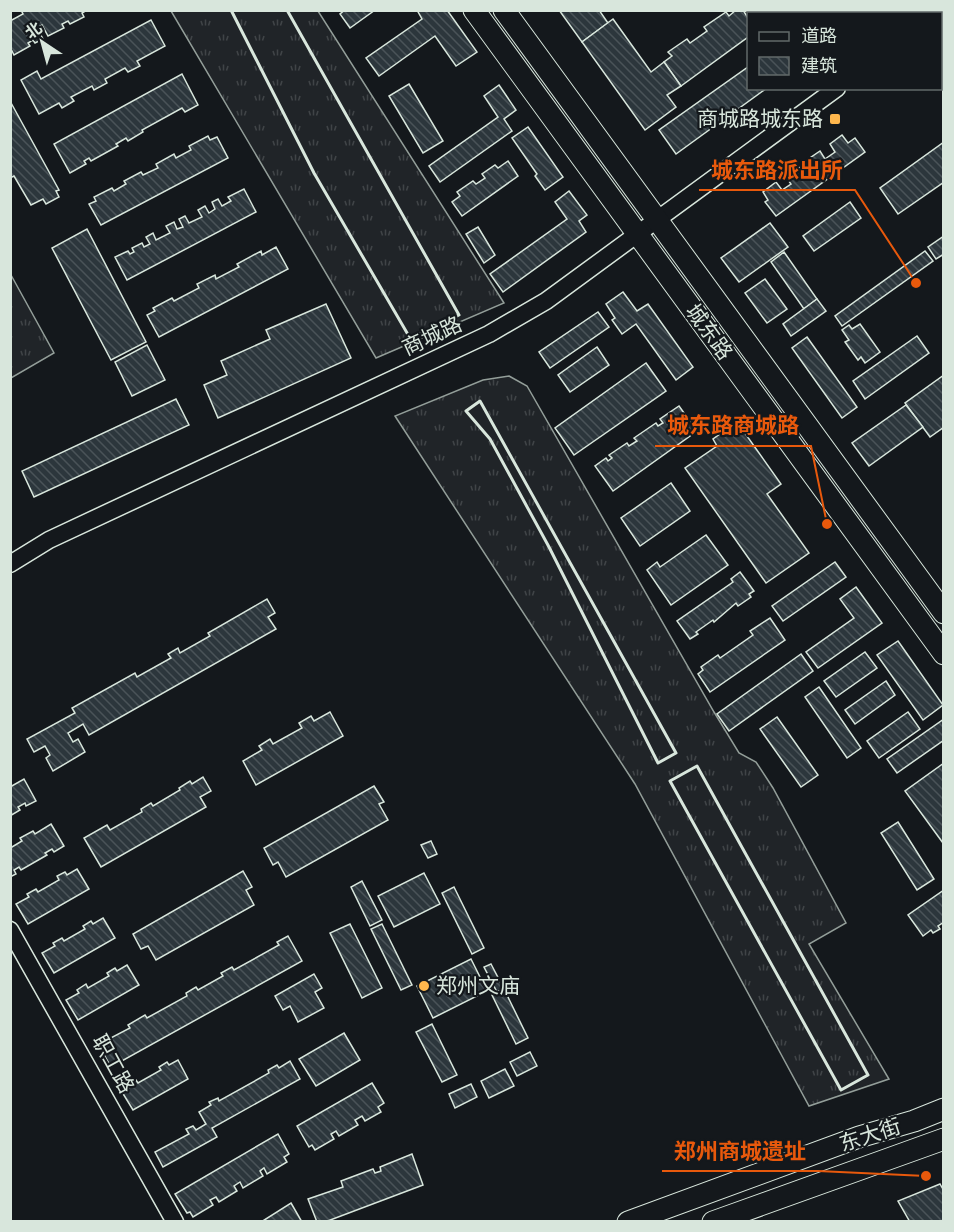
<svg xmlns="http://www.w3.org/2000/svg" width="954" height="1232" font-family="'Fira Sans','Noto Sans SC',sans-serif">
<style>
.grass{fill:url(#grass-tufts);stroke:#939e99;stroke-width:1.5}
.building{fill:url(#building-back-hatch);stroke:#d8e6dc;stroke-width:1.5}
.lines{fill:none;stroke-linecap:round;stroke-linejoin:round}
.minor-casing{stroke:#d8e6dc;stroke-width:19}
.major-casing{stroke:#d8e6dc;stroke-width:23}
.minor{stroke:#14181c;stroke-width:16}
.major{stroke:#14181c;stroke-width:21}
.wall{stroke:#d8e6dc;stroke-width:3}
.poi-dot{fill:#ffb74d;stroke:#14181c;stroke-width:2}
.labels{text-anchor:middle;dominant-baseline:central;stroke-width:4.5;stroke-linejoin:round;paint-order:stroke}
.poi-label{font-size:21px;fill:#d8e6dc;stroke:#14181c;text-anchor:end}
.street-label{font-size:21px;fill:#d8e6dc;stroke:#14181c}
.leader{fill:none;stroke:#e8590c;stroke-width:2}
.callout-dot{fill:#e8590c;stroke:#14181c;stroke-width:2}
.callout-label{font-size:22px;text-anchor:middle;font-weight:bold;fill:#e8590c;stroke:#14181c;stroke-width:4.5;stroke-linejoin:round;paint-order:stroke}
</style>
<defs>
<pattern id="grass-tufts" width="24" height="20" patternUnits="userSpaceOnUse" patternTransform="scale(1.5)"><rect width="24" height="20" fill="#202428"/><path d="M3 7l-1-3M5 7V3M7 7l1-3M15 17l-1-3M17 17v-4M19 17l1-3" fill="none" stroke="#404447"/></pattern>
<pattern id="building-back-hatch" width="6" height="6" patternUnits="userSpaceOnUse" patternTransform="scale(1.5)"><rect width="6" height="6" fill="#2c363c"/><path d="M-1 5l2 2M0 0l6 6M5-1l2 2" fill="none" stroke="#4a5358"/></pattern>
</defs>
<rect width="100%" height="100%" fill="#14181c"/>
<g class="grass">
<polygon points="171,11 318,11 504,303 376,358"/>
<polygon points="11,275 54,353 11,378 10,378"/>
<polygon points="509,376 527,386 714,712 739,753 756,762 773,788 846,923 809,944 889,1079 809,1106 635,784 395,416 483,380"/>
</g>
<g class="building">
<polygon points="21,10 87,10 82,13 84,17 70,24 68,21 62,24 64,28 48,36 42,25 37,28 43,39 35,43 33,40 28,43 30,46 14,55 12,51 10,52 10,21 23,14"/>
<polygon points="345,10 375,10 350,28 340,14"/>
<polygon points="447,10 477,52 456,66 435,36 379,76 366,58 422,19 417,10"/>
<polygon points="559,10 599,10 608,23 582,42"/>
<polygon points="736,10 743,10 748,18 748,37 681,86 664,62 672,56 668,52 687,39 690,43 707,31 704,27 726,12 729,16"/>
<polygon points="785,10 844,10 839,14 781,14"/>
<polygon points="613,19 651,72 664,62 681,86 667,95 676,107 645,130 582,42"/>
<polygon points="151,20 165,46 137,61 140,66 128,72 125,68 105,79 107,83 94,90 92,86 71,97 74,101 62,108 59,103 39,114 21,80 37,71 41,79"/>
<polygon points="944,49 944,84 940,86 940,51"/>
<polygon points="748,67 748,88 767,88 676,154 659,130"/>
<polygon points="182,74 198,105 185,112 182,108 142,130 143,132 128,141 126,138 116,144 118,146 91,161 89,158 84,161 86,164 70,173 54,144"/>
<polygon points="409,84 443,141 423,153 389,96"/>
<polygon points="499,85 516,110 504,119 512,131 440,182 429,166 498,117 484,96"/>
<polygon points="10,101 59,190 56,191 59,197 46,204 43,199 31,205 14,176 10,178"/>
<polygon points="528,127 563,177 545,190 535,176 537,174 512,138"/>
<polygon points="842,135 848,143 855,138 865,152 776,216 765,202 768,200 763,192 776,182 782,190 791,184 785,176 798,166 804,174 813,168 807,160 820,151 825,159 835,152 830,144"/>
<polygon points="208,136 210,140 217,137 228,158 101,225 89,204 96,201 94,197 112,188 114,191 126,184 124,181 141,172 143,175 158,168 156,164 174,154 176,158 191,150 189,146"/>
<polygon points="944,142 944,182 898,214 880,188"/>
<polygon points="508,161 518,176 462,216 452,202 460,196 457,192 473,181 476,184 485,178 482,174 495,165 498,168"/>
<polygon points="244,189 256,212 127,280 115,257 128,251 130,254 134,252 132,248 142,243 144,247 150,244 146,237 153,233 156,240 170,233 166,226 174,222 177,229 183,227 179,219 185,216 189,223 202,217 198,210 205,206 209,213 215,209 212,202 218,199 222,206 231,201 228,197"/>
<polygon points="569,191 587,215 579,221 586,232 503,292 490,274 567,219 555,202"/>
<polygon points="850,202 861,218 814,251 803,236"/>
<polygon points="770,223 788,247 739,282 721,258"/>
<polygon points="478,227 495,255 484,263 466,234"/>
<polygon points="87,229 146,342 111,360 52,248"/>
<polygon points="944,236 944,254 936,259 928,247"/>
<polygon points="276,247 288,269 159,337 147,315 155,311 153,308 172,298 174,301 199,288 197,284 215,275 216,279 239,267 237,264 261,251 262,255"/>
<polygon points="925,251 933,261 842,326 835,316"/>
<polygon points="784,252 817,299 804,309 771,262"/>
<polygon points="765,279 787,309 767,323 745,293"/>
<polygon points="623,292 637,311 648,304 693,367 676,380 636,324 622,334 612,320 615,318 606,304"/>
<polygon points="817,299 826,311 791,336 783,324"/>
<polygon points="326,304 351,358 218,418 204,385 227,375 221,361 270,339 266,330"/>
<polygon points="598,312 609,327 550,368 539,352"/>
<polygon points="860,324 880,352 865,363 861,357 858,360 845,342 849,340 842,330 849,325 852,329"/>
<polygon points="917,336 929,353 865,399 853,381"/>
<polygon points="807,337 857,407 842,418 792,348"/>
<polygon points="147,345 165,380 132,396 115,362"/>
<polygon points="597,347 609,365 570,392 558,375"/>
<polygon points="646,363 666,391 574,455 555,428"/>
<polygon points="944,375 944,427 930,437 905,403"/>
<polygon points="176,399 189,425 34,497 22,471"/>
<polygon points="906,405 923,427 869,466 852,443"/>
<polygon points="679,406 697,431 613,491 595,466 606,458 608,461 612,458 609,455 627,443 629,446 637,441 634,438 656,423 658,426 663,423 660,419"/>
<polygon points="737,422 781,484 767,494 809,553 766,583 685,468 717,446 713,439"/>
<polygon points="671,483 690,511 640,546 621,518"/>
<polygon points="706,535 728,565 671,605 647,570 657,562 660,567"/>
<polygon points="835,562 846,577 783,621 772,606"/>
<polygon points="740,572 754,591 749,594 751,597 738,606 736,603 714,622 713,620 696,632 698,634 690,639 677,621 733,582 731,579"/>
<polygon points="856,587 882,623 818,668 806,652 854,618 840,599"/>
<polygon points="267,599 275,613 268,617 276,629 89,735 83,724 68,733 73,742 78,739 85,752 53,771 46,758 50,755 45,746 34,752 27,739 75,713 72,708 135,673 137,677 171,658 168,654 178,648 180,653 210,636 208,633"/>
<polygon points="770,618 785,640 710,692 698,674 703,670 701,667 718,655 720,658 753,635 750,631"/>
<polygon points="898,641 943,705 923,720 877,655"/>
<polygon points="865,652 877,668 836,697 824,681"/>
<polygon points="801,654 813,671 729,731 717,714"/>
<polygon points="886,681 895,695 855,724 845,710"/>
<polygon points="819,687 861,748 847,758 805,697"/>
<polygon points="330,712 343,736 256,785 243,761 262,750 259,746 270,739 273,744 302,728 299,723 311,716 314,721"/>
<polygon points="908,712 920,729 879,758 867,741"/>
<polygon points="777,717 818,775 801,787 760,729"/>
<polygon points="944,719 944,740 897,773 887,759"/>
<polygon points="944,763 944,842 943,843 905,791"/>
<polygon points="203,777 211,791 200,797 206,807 101,867 84,838 107,825 110,830 142,812 141,809 151,803 153,806 180,790 179,788 190,781 192,784"/>
<polygon points="24,779 36,801 26,806 25,803 18,807 20,810 10,816 10,787"/>
<polygon points="374,786 384,802 379,804 388,820 286,877 278,862 273,865 264,848"/>
<polygon points="898,822 934,879 917,890 881,833"/>
<polygon points="51,824 64,846 54,852 52,849 45,853 47,855 21,870 19,867 14,870 16,874 10,877 10,845 12,847 22,841 20,838 33,831 35,834"/>
<polygon points="431,841 437,854 428,858 421,845"/>
<polygon points="77,869 89,889 28,924 16,904 29,897 27,894 36,889 38,892 59,880 57,876 65,872 67,875"/>
<polygon points="243,871 252,887 246,890 254,905 156,960 148,946 141,949 133,934"/>
<polygon points="424,873 440,904 394,927 378,896"/>
<polygon points="362,881 382,920 370,926 351,887"/>
<polygon points="454,887 484,948 472,954 442,893"/>
<polygon points="944,890 944,922 938,926 940,929 933,933 931,930 923,936 908,915"/>
<polygon points="103,918 115,938 54,973 42,953 55,946 53,943 62,938 64,941 85,929 83,926 91,921 93,924"/>
<polygon points="350,924 382,988 362,998 330,933"/>
<polygon points="382,924 412,985 401,990 371,929"/>
<polygon points="288,936 302,961 111,1067 97,1042 108,1036 109,1039 130,1028 128,1025 145,1015 147,1018 187,996 186,993 196,987 198,990 223,976 221,973 232,967 234,970 279,945 277,942"/>
<polygon points="471,959 487,991 433,1018 417,986"/>
<polygon points="491,964 504,989 497,992 484,967"/>
<polygon points="127,965 139,985 78,1020 66,1000 79,993 77,990 86,984 88,988 109,976 107,973 115,968 117,971"/>
<polygon points="314,974 322,988 315,992 324,1008 298,1022 290,1006 283,1010 275,996"/>
<polygon points="504,989 528,1038 516,1044 492,995"/>
<polygon points="432,1024 457,1075 442,1082 416,1032"/>
<polygon points="344,1033 360,1060 316,1086 299,1059"/>
<polygon points="530,1052 537,1066 517,1076 510,1062"/>
<polygon points="178,1060 188,1079 133,1110 122,1092 129,1088 128,1085 136,1080 138,1083 161,1070 159,1067 167,1062 169,1065"/>
<polygon points="290,1061 300,1079 212,1128 217,1137 163,1167 155,1152 189,1134 186,1129 193,1126 196,1130 206,1124 199,1112 211,1105 209,1102 218,1098 219,1101 269,1073 268,1070 277,1065 279,1068"/>
<polygon points="505,1069 514,1086 489,1098 481,1081"/>
<polygon points="372,1083 384,1103 378,1107 381,1112 365,1121 362,1116 355,1120 358,1125 339,1136 336,1131 331,1134 334,1139 315,1150 312,1145 309,1147 297,1126"/>
<polygon points="471,1084 477,1097 455,1108 449,1094"/>
<polygon points="278,1134 289,1154 284,1157 287,1162 267,1174 264,1168 260,1171 263,1176 243,1188 240,1182 234,1186 237,1191 219,1202 216,1197 210,1200 213,1205 193,1217 190,1212 187,1213 175,1194"/>
<polygon points="412,1154 423,1185 325,1222 317,1222 308,1199 343,1187 341,1181 373,1169 375,1173 381,1171 380,1167"/>
<polygon points="940,1184 944,1191 944,1222 910,1222 898,1201"/>
<polygon points="291,1203 302,1222 261,1222"/>
</g>
<g class="lines">
<defs>
<g id="minor">
<polyline points="939,14 943,10"/>
<polyline points="10,564 49,540 489,334 546,301 837,88"/>
<polyline points="10,930 175,1222"/>
</g>
<g id="major">
<polyline points="474,10 944,654"/>
<polyline points="504,10 944,613"/>
<polyline points="628,1222 859,1137 914,1121 944,1109"/>
<polyline points="713,1222 944,1139"/>
</g>
</defs>
<use href="#minor" class="minor-casing"/>
<use href="#major" class="major-casing"/>
<use href="#minor" class="minor"/>
<use href="#major" class="major"/>
<g class="wall">
<polyline points="231,10 314,173 410,338 459,315 287,10"/>
<polygon points="480,401 676,753 658,763 549,547 490,439 466,411"/>
<polygon points="697,766 868,1075 841,1090 670,781"/>
</g>
</g>
<g class="poi-dot">
<rect x="829" y="113" width="12" height="12" rx="3"/>
<circle cx="424" cy="986" r="6"/>
</g>
<g class="labels">
<g class="poi-label">
<text x="823" y="119">商城路城东路</text>
<text x="436" y="986" text-anchor="start">郑州文庙</text>
</g>
<g class="street-label">
<text transform="translate(709 332) rotate(54)">城东路</text>
<text transform="translate(432 336) rotate(-25)">商城路</text>
<text transform="translate(113 1064) rotate(61)">职工路</text>
<text transform="translate(870 1135) rotate(-18)">东大街</text>
</g>
</g>
<path class="leader" d="M916 283L855 190H699M827 524L811 446H655M926 1176L818 1171H662"/>
<g class="callout-dot">
<circle cx="916" cy="283" r="6"/>
<circle cx="827" cy="524" r="6"/>
<circle cx="926" cy="1176" r="6"/>
</g>
<g class="callout-label">
<text x="777" y="178">城东路派出所</text>
<text x="733" y="433">城东路商城路</text>
<text x="740" y="1159">郑州商城遗址</text>
</g>
<rect width="954" height="1232" fill="none" stroke="#d8e6dc" stroke-width="24"/>
<rect x="747" y="12" width="195" height="78" fill="#14181c" stroke="#626a69" stroke-width="1.5"/>
<rect x="759" y="32" width="30" height="9" fill="#14181c" stroke="#626a69" stroke-width="1.5"/>
<text x="801" y="42" font-size="18" fill="#d8e6dc">道路</text>
<rect x="759" y="57" width="30" height="18" fill="url(#building-back-hatch)" stroke="#626a69" stroke-width="1.5"/>
<text x="801" y="72" font-size="18" fill="#d8e6dc">建筑</text>
<g transform="translate(42 42) rotate(324)" stroke="#14181c" stroke-width="4.5" paint-order="stroke">
<path d="M0-4.5L10 22L0 15L-10 22Z" fill="#d8e6dc"/>
<text y="-9" font-size="16" font-weight="bold" text-anchor="middle" fill="#d8e6dc">北</text>
</g>
</svg>
